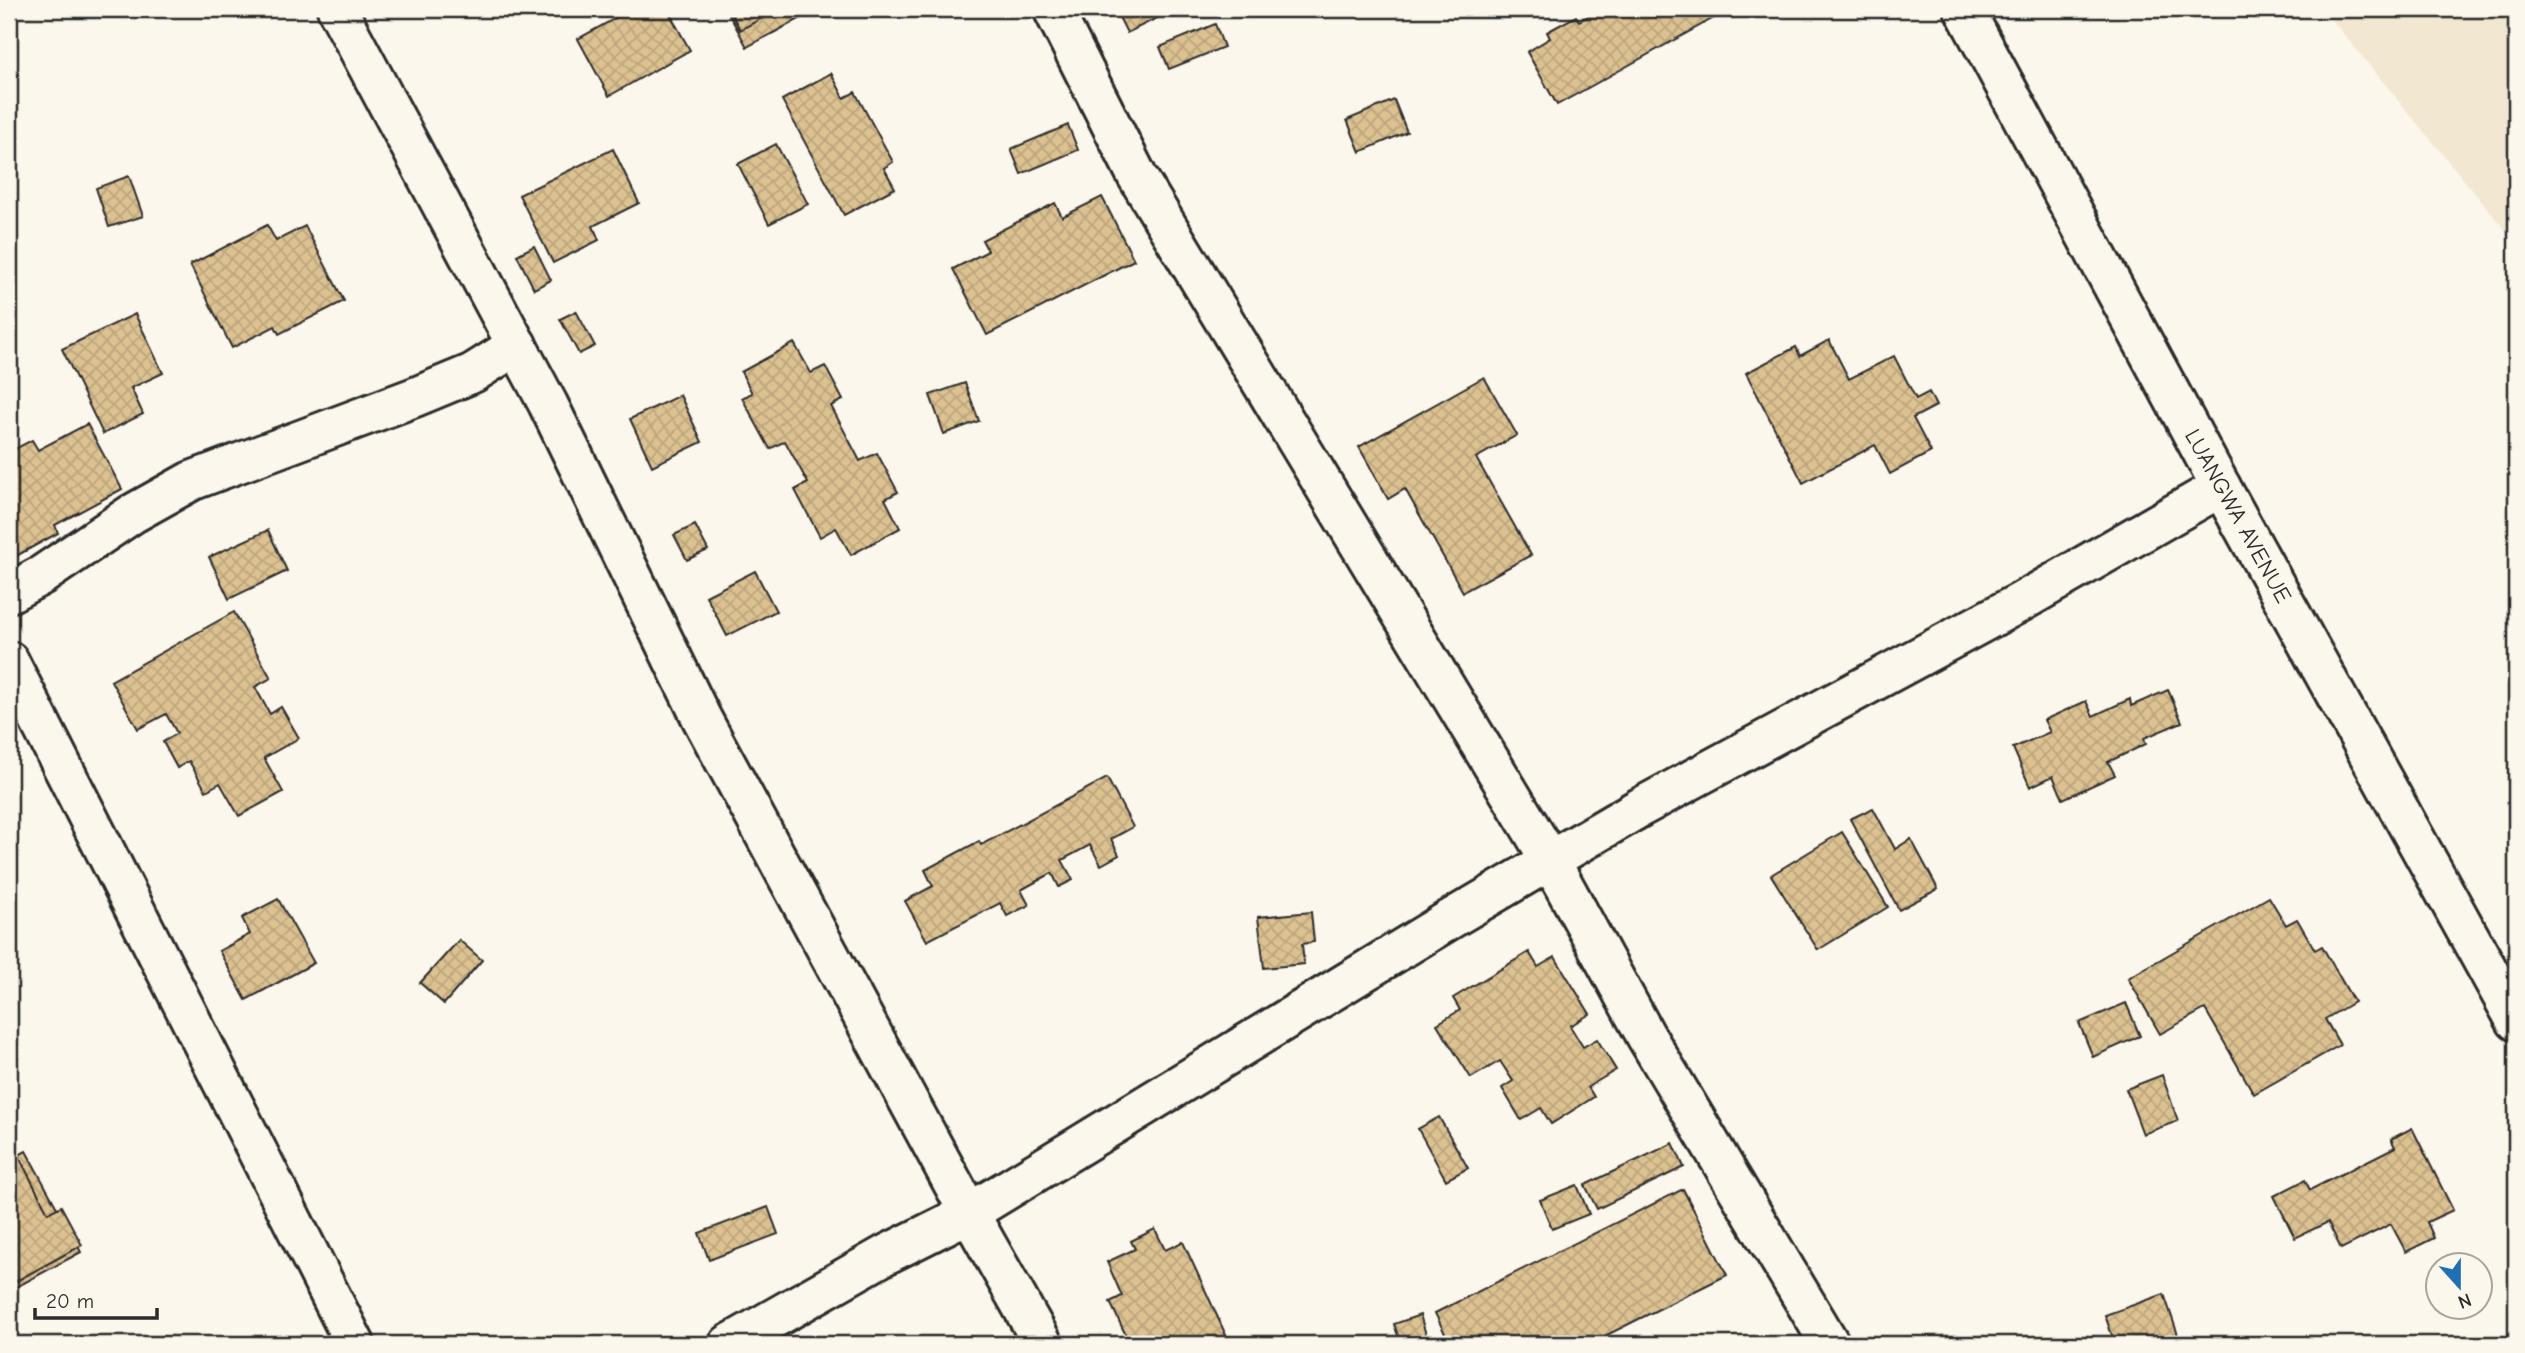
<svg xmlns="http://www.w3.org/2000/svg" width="2525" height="1353" font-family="'Comic Neue',sans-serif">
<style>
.built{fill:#f2e7d1}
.building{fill:url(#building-cross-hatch);stroke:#2b2b2b;stroke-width:2}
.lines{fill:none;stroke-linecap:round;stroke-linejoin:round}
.minor-casing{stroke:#2b2b2b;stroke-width:44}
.minor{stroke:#fbf7ec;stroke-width:38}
.labels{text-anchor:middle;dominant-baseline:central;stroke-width:7;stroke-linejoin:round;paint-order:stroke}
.street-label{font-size:23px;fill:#2b2b2b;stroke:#fbf7ec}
</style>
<defs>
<pattern id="building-cross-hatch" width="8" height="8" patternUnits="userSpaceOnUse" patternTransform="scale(1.75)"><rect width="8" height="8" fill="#dcc191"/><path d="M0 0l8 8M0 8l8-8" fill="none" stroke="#bda67d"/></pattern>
</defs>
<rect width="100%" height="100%" fill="#fbf7ec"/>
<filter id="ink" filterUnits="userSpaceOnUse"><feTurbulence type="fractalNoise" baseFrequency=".0143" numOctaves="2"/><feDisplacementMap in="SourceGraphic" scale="14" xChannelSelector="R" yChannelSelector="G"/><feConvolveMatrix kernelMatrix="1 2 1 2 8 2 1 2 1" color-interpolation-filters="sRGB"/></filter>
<g filter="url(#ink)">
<polygon class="built" points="2323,9 2516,9 2516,243"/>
<g class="building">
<polygon points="632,9 667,9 690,50 609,96 578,39"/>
<polygon points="726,9 818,9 747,47"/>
<polygon points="729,9 779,9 740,30"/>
<polygon points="1115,9 1175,9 1127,33"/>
<polygon points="1596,9 1730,9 1557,105 1527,52 1550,38 1547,32 1576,16 1579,21 1597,11"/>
<polygon points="1215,24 1224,47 1169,69 1160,47"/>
<polygon points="831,73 844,98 855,92 893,162 884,168 895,188 844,215 782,100"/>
<polygon points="1394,100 1407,132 1360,152 1347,120"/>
<polygon points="1068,125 1078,150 1021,174 1011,149"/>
<polygon points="776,144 808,204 769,224 738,164"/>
<polygon points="613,149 639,203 593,226 599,240 553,263 519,195"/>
<polygon points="129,176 143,216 109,227 96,188"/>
<polygon points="1102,197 1134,260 987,335 953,269 988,251 982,240 1055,203 1062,217"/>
<polygon points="267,225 276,241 305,226 344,301 279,334 275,326 232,348 190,265"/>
<polygon points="534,246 551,280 534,289 517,255"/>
<polygon points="576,311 595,346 579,354 560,319"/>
<polygon points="135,314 163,373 131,388 143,414 103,434 62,349"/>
<polygon points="1829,340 1849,379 1894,356 1916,399 1929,392 1936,406 1913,418 1931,452 1890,474 1875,445 1803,483 1746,373 1796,347 1800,356"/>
<polygon points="794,343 811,373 825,366 843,400 831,406 860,461 877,453 898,492 885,499 900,528 851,555 836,528 820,537 795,490 808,483 785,441 770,449 742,398 752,393 741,372"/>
<polygon points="1484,377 1517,435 1476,458 1531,555 1463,592 1405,489 1388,499 1359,447"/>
<polygon points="965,383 979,421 944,434 930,395"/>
<polygon points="680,395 702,442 652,466 630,419"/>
<polygon points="87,424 122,489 55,525 58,533 9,560 9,452 32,440 38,450"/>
<polygon points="695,525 708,550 687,560 674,535"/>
<polygon points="268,530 287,571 229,599 209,557"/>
<polygon points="755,571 776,611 727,636 706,596"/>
<polygon points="234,612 271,678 255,687 270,714 281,707 299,738 264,758 283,792 239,816 220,783 206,791 189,761 177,768 163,742 177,733 166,714 138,729 111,681"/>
<polygon points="2168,690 2182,722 2144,738 2146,744 2108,762 2115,775 2063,799 2053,776 2030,787 2013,748 2050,732 2044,720 2086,701 2093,716 2130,699 2131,706"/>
<polygon points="1107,778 1133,827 1111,839 1119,855 1101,865 1090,845 1062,860 1073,880 1059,887 1052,873 1021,890 1029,905 1007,916 1000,903 927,941 905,901 933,886 925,870 979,841 981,845"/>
<polygon points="1873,808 1895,849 1911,839 1938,889 1899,910 1850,819"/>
<polygon points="1842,832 1888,907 1818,950 1771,875"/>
<polygon points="2269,897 2286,925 2297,919 2315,950 2322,946 2354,1002 2325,1019 2340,1045 2254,1094 2205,1009 2160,1034 2128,978"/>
<polygon points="278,899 314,963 246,1000 219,951 250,934 242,918"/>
<polygon points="1311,912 1314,942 1302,944 1304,964 1264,968 1258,917"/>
<polygon points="459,940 482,960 444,1004 420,983"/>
<polygon points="1529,952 1538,967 1555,957 1590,1014 1570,1026 1583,1047 1597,1039 1616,1070 1588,1087 1594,1097 1551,1124 1541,1108 1521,1120 1502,1088 1513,1081 1500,1061 1471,1078 1437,1024 1460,1010 1453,998"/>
<polygon points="2126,1003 2140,1036 2093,1057 2079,1023"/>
<polygon points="2162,1075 2178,1121 2143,1134 2126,1089"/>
<polygon points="1439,1117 1468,1168 1446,1180 1418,1129"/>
<polygon points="2412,1128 2453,1210 2427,1222 2434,1238 2406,1252 2391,1224 2341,1249 2328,1222 2295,1238 2274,1196 2305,1180 2310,1190 2395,1147 2391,1139"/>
<polygon points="1673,1143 1684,1167 1597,1209 1585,1185"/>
<polygon points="26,1151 81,1252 9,1291 9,1160"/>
<polygon points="17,1153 48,1213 61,1206 82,1245 9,1285 9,1158"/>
<polygon points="1577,1185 1589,1214 1552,1229 1540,1200"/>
<polygon points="1683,1189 1727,1275 1589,1344 1450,1344 1435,1313"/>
<polygon points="768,1207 778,1234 709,1260 699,1233"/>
<polygon points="1155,1229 1165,1250 1183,1242 1230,1344 1151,1344 1149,1339 1138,1344 1130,1344 1110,1302 1122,1296 1107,1262 1135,1249 1131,1241"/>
<polygon points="2164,1294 2181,1344 2115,1344 2105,1315"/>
<polygon points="1420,1315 1428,1341 1419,1344 1401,1344 1394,1324"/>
</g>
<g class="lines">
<defs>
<g id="minor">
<polyline points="337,9 548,404 702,719 969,1213 1043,1344"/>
<polyline points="1053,9 1137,176 1550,860 1646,1036 1830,1344"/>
<polyline points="1964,9 2221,487 2516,1021"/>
<polyline points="9,593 42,575 132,514 191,481 415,397 473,373 517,345"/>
<polyline points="9,661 355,1344"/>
<polyline points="729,1344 885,1255 969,1213 1449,920 1641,807 2019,603 2221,487"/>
</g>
</defs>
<use href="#minor" class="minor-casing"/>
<use href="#minor" class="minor"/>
</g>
</g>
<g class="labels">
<g class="street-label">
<text transform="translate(2238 516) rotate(61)">LUANGWA AVENUE</text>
</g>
</g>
<rect width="2525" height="1353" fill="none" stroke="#fbf7ec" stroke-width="35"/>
<rect x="18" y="18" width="2490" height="1318" fill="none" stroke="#2b2b2b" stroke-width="2.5" filter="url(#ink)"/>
<g transform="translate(2459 1286) rotate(159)"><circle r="33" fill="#fbf7ec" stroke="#a8a59f" stroke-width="2"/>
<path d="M0-5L12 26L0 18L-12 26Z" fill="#1f6fb2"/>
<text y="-10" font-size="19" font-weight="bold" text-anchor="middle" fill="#2b2b2b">N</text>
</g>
<path d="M35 1308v10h122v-10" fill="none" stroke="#2b2b2b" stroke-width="3.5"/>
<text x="46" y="1308" font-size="21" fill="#2b2b2b" stroke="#fbf7ec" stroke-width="5" paint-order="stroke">20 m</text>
</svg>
